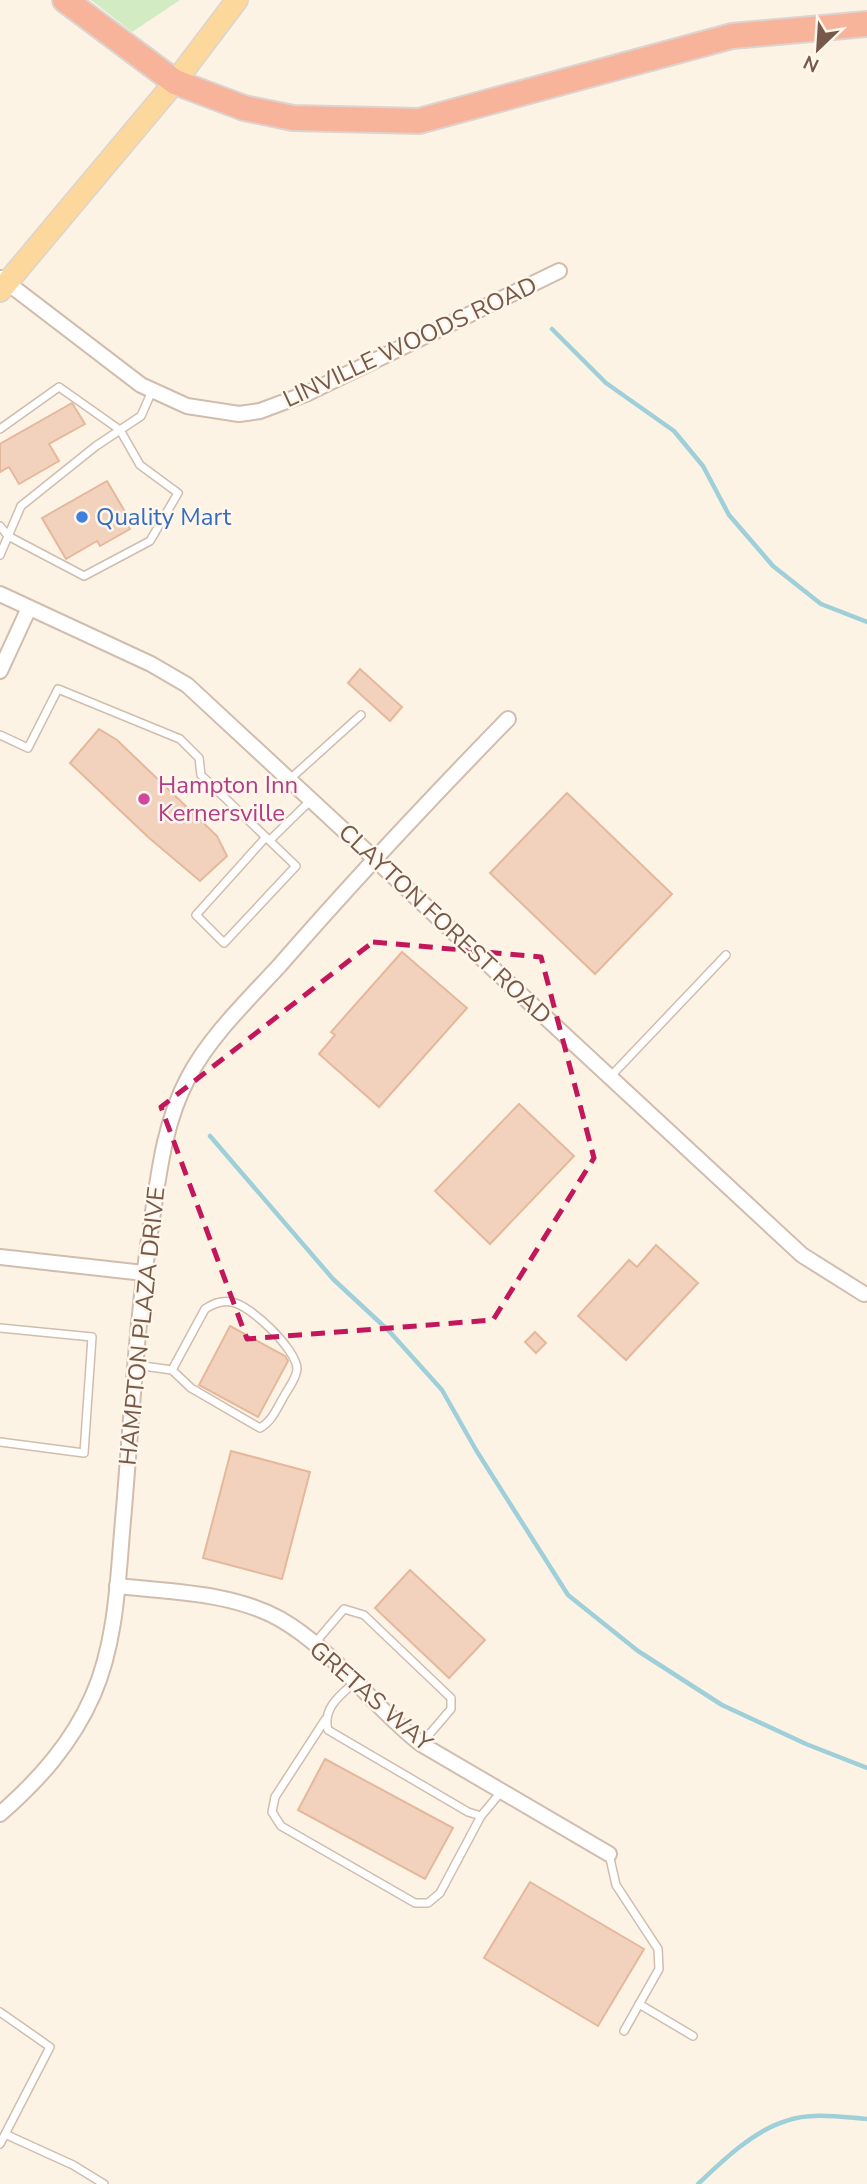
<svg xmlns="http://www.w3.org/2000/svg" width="867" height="2184" font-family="'Nunito Sans',sans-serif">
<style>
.green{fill:#d3ebc3}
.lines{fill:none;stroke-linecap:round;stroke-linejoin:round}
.stream{stroke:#9fd0d9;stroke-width:4.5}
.building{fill:#f2d2bc;stroke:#e5b89c;stroke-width:2}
.lane-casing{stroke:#d0bdae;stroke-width:10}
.street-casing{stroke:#d0bdae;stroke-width:18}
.primary-casing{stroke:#dbd4d0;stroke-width:24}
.highway-casing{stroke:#dbd4d0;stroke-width:28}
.lane{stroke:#fff;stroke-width:7}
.street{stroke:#fff;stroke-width:14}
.primary{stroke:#fcd89d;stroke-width:21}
.highway{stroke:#f8b39b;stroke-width:24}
.marked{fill:none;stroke:#c2185b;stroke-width:5;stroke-dasharray:14 9;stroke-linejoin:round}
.shop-dot{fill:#3f7fe0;stroke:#fff7ec;stroke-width:2.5}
.hotel-dot{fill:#d1479c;stroke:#fff7ec;stroke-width:2.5}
.labels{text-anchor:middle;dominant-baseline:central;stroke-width:5;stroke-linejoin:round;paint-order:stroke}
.street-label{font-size:24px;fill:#76594a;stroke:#fff7ec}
.shop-label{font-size:24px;fill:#366cbe;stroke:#fff7ec;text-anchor:start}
.hotel-label{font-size:24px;fill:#b23c85;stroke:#fff7ec;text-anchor:start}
</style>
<rect width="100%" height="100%" fill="#fdf3e5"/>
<polygon class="green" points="91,0 180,0 132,32"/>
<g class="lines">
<g class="stream">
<polyline points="552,329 606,383 674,431 703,466 729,515 773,566 821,604 867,622"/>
<polyline points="210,1136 333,1279 389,1331 442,1390 476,1450 568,1595 638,1651 722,1705 806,1744 867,1768"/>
<path d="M698,2184C722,2161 753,2131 786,2121C811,2112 841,2117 867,2119"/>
</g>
</g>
<g class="building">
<polygon points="72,403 85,424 49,444 59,461 19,484 9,467 0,472 0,444"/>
<polygon points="107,481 131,522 127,524 130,529 100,546 97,541 66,559 42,518"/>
<polygon points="360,669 402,707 390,721 348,683"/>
<polygon points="99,729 117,740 217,836 227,856 200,881 148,837 70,763"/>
<polygon points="567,793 672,894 595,974 490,873"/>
<polygon points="402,952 467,1008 379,1107 319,1054 335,1035 331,1032"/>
<polygon points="519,1104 574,1156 490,1244 435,1191"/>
<polygon points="656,1245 698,1283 626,1360 578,1316 629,1260 637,1267"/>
<polygon points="230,1326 285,1356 288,1361 258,1417 199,1385"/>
<polygon points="535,1332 546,1343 536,1353 525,1342"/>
<polygon points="231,1451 310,1472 282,1579 203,1558"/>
<polygon points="410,1570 485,1640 449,1678 375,1608"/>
<polygon points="325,1759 453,1828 425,1879 298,1810"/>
<polygon points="530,1882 644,1949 598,2026 484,1958"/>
</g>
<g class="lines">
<defs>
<g id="lane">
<polyline points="0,429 59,387 120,430 140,465 178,493 150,541 84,576 8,536 0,526"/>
<polyline points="0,555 21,506 96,446 141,416 152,391"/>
<polyline points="0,735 28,748 58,689 180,739 199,758 201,775 296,866 224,943 196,915 266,837"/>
<polyline points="290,779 361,715"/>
<polyline points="270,840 311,800"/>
<polyline points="610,1077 726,955"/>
<polyline points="0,1328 92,1337 84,1453 0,1442"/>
<path d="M136,1365L172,1370L191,1388L260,1428C272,1421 276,1410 283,1398C287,1390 297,1378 297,1369C297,1350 250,1304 231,1302C221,1300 213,1304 205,1309L172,1370"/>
<polyline points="314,1644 344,1609 364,1615 451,1698 451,1709 421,1744"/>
<path d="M354,1683C340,1695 322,1709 328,1730L468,1812L481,1816L501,1792"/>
<polyline points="325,1720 275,1797 272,1812 281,1826 415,1903 428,1903 440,1893 481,1816"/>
<polyline points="609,1854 616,1885 658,1949 659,1969 624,2031"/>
<polyline points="639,2004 693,2036"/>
<polyline points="0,2012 50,2047 0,2144"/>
<polyline points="7,2135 73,2165 104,2184"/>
</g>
<g id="street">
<polyline points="1,278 141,385 187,406 239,414 260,411 308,393 559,271"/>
<polyline points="0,594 151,664 187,685 802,1255 864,1294"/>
<polyline points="0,671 29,608"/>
<polyline points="0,1257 144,1273"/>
<path d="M117,1586C171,1592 231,1592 280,1619C334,1650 372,1706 421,1744L609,1854"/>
<path d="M0,1814C39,1780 72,1743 93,1695C118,1638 118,1571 124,1509C132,1412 137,1315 152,1219C159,1171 165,1121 188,1078C210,1036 248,1000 280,965C354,880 430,799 508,719"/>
</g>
<polyline id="primary" points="0,291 175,82 237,0"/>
<polyline id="highway" points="65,0 175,82 244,108 293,118 419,121 732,36 867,24"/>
</defs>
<use href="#lane" class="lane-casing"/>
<use href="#street" class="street-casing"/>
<use href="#primary" class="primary-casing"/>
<use href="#highway" class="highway-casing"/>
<use href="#lane" class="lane"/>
<use href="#street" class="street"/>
<use href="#primary" class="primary"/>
<use href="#highway" class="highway"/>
</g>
<path class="marked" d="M373,942L541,957L594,1158L493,1320L247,1339L161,1107Z"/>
<circle class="shop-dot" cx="82" cy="517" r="7"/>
<circle class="hotel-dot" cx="144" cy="799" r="7"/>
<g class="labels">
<g class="street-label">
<text transform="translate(410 342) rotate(-25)">LINVILLE WOODS ROAD</text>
<text transform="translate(445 924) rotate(43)">CLAYTON FOREST ROAD</text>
<text transform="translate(142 1326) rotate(-84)">HAMPTON PLAZA DRIVE</text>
<text transform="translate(371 1696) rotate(41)">GRETAS WAY</text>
</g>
<g class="shop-label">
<text x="96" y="517">Quality Mart</text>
</g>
<g class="hotel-label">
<text x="158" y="785">Hampton Inn<tspan x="158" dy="28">Kernersville</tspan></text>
</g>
</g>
<g transform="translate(818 49) rotate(205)" stroke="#fff7ec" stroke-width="5" paint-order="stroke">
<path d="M0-5L12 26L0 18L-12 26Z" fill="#76594a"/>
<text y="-10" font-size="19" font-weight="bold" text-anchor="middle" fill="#76594a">N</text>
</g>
</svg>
